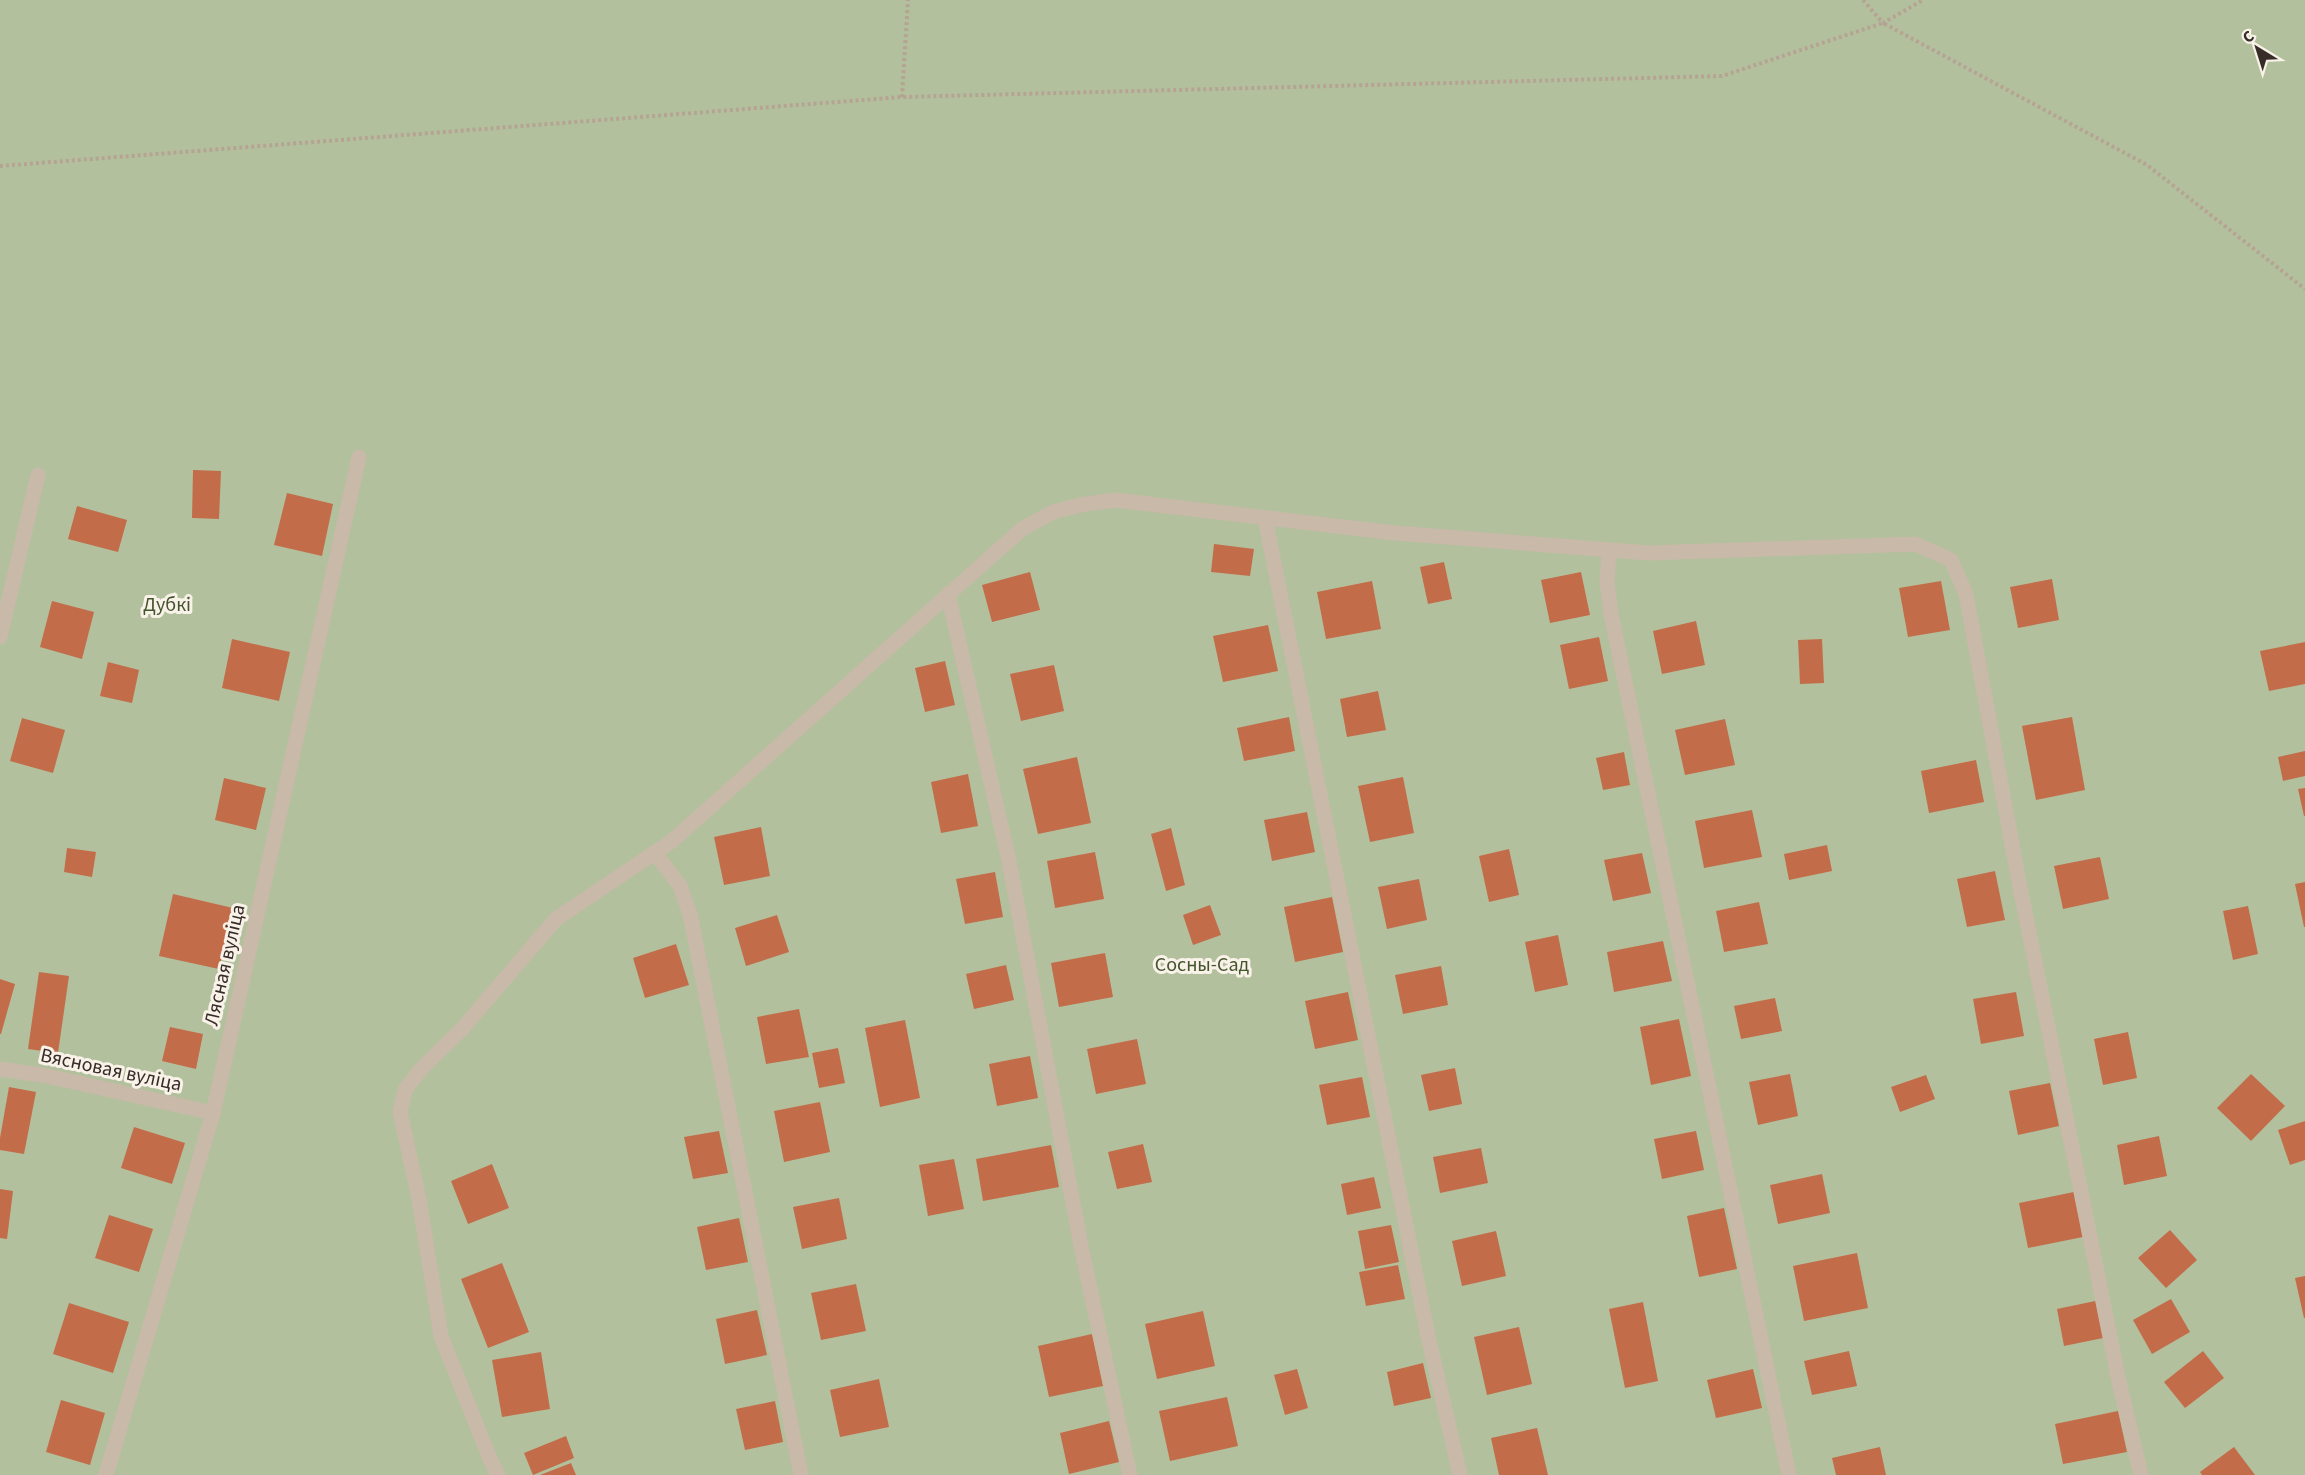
<svg xmlns="http://www.w3.org/2000/svg" width="2305" height="1475" font-family="'Source Sans 3',sans-serif">
<style>
.green{fill:#b3c09d}
.building{fill:#c36c49}
.lines{fill:none;stroke-linecap:round;stroke-linejoin:round}
.path{stroke:#b5a393;stroke-width:4;stroke-dasharray:3 3;stroke-linecap:butt}
.lane{stroke:#c9b9a8;stroke-width:15}
.street{stroke:#c9b9a8;stroke-width:15}
.labels{text-anchor:middle;dominant-baseline:central;stroke-width:6;stroke-linejoin:round;paint-order:stroke}
.park-label{font-size:20px;fill:#44542d;stroke:#f9f2e9}
.street-label{font-size:20px;fill:#372d28;stroke:#f9f2e9}
</style>
<rect width="100%" height="100%" fill="#f2e9dc"/>
<rect class="green" x="0" y="0" width="2305" height="1475"/>
<g class="building">
<polygon points="193,470 221,471 219,519 192,518"/>
<polygon points="287,493 333,504 322,556 274,545"/>
<polygon points="77,506 127,520 118,552 68,539"/>
<polygon points="1214,544 1254,549 1250,576 1211,572"/>
<polygon points="1444,562 1452,599 1428,604 1420,567"/>
<polygon points="1030,572 1040,610 992,622 982,585"/>
<polygon points="1581,572 1590,615 1550,623 1541,580"/>
<polygon points="2052,579 2059,620 2018,628 2010,587"/>
<polygon points="1372,581 1381,629 1326,639 1317,592"/>
<polygon points="1941,581 1950,630 1908,637 1899,588"/>
<polygon points="52,601 94,612 82,659 40,647"/>
<polygon points="1696,621 1705,665 1662,674 1653,631"/>
<polygon points="1268,625 1278,671 1223,682 1213,636"/>
<polygon points="1599,637 1608,681 1569,689 1560,645"/>
<polygon points="232,639 290,652 279,701 222,688"/>
<polygon points="1822,639 1824,683 1800,684 1798,640"/>
<polygon points="2305,642 2305,684 2269,691 2260,651"/>
<polygon points="945,661 955,705 925,712 915,668"/>
<polygon points="108,662 139,670 132,703 100,696"/>
<polygon points="1054,665 1064,711 1021,721 1010,674"/>
<polygon points="1378,691 1386,730 1347,737 1340,699"/>
<polygon points="1289,717 1295,751 1244,761 1237,728"/>
<polygon points="2072,717 2085,790 2036,800 2022,726"/>
<polygon points="22,718 65,730 53,773 10,761"/>
<polygon points="1725,719 1735,765 1685,775 1675,730"/>
<polygon points="2305,751 2305,776 2283,781 2278,757"/>
<polygon points="1624,752 1630,785 1603,790 1596,758"/>
<polygon points="1077,757 1091,823 1038,834 1023,769"/>
<polygon points="1976,760 1984,802 1929,813 1921,771"/>
<polygon points="968,774 978,826 941,833 931,782"/>
<polygon points="1403,777 1414,833 1370,842 1358,786"/>
<polygon points="224,778 266,788 256,830 215,820"/>
<polygon points="2305,788 2305,816 2304,816 2298,789"/>
<polygon points="1752,810 1762,857 1704,868 1695,821"/>
<polygon points="1307,812 1315,852 1272,861 1264,820"/>
<polygon points="761,827 770,876 724,885 714,837"/>
<polygon points="1171,828 1185,885 1166,891 1151,834"/>
<polygon points="1827,845 1832,871 1789,880 1784,854"/>
<polygon points="67,848 96,852 92,877 64,872"/>
<polygon points="1509,849 1519,895 1489,902 1479,856"/>
<polygon points="1095,852 1104,899 1055,908 1047,861"/>
<polygon points="1642,853 1651,893 1613,901 1604,860"/>
<polygon points="2100,857 2109,899 2063,909 2054,866"/>
<polygon points="1995,871 2005,920 1967,927 1957,879"/>
<polygon points="995,872 1003,917 965,924 956,879"/>
<polygon points="1419,879 1427,920 1387,929 1378,887"/>
<polygon points="2305,882 2305,927 2304,927 2295,884"/>
<polygon points="173,894 233,908 219,969 159,956"/>
<polygon points="1332,897 1343,952 1295,962 1284,907"/>
<polygon points="1759,902 1768,944 1724,952 1716,911"/>
<polygon points="1210,905 1221,935 1193,945 1183,915"/>
<polygon points="2248,906 2258,954 2233,960 2223,911"/>
<polygon points="777,915 789,952 746,966 735,928"/>
<polygon points="1558,935 1568,985 1535,992 1525,942"/>
<polygon points="1663,941 1672,981 1614,992 1607,952"/>
<polygon points="676,944 689,985 645,998 633,958"/>
<polygon points="1105,953 1113,997 1059,1007 1051,963"/>
<polygon points="1006,965 1014,1000 974,1009 966,974"/>
<polygon points="1441,966 1448,1005 1403,1014 1395,975"/>
<polygon points="39,972 69,976 58,1053 28,1049"/>
<polygon points="0,979 15,984 1,1034 0,1034"/>
<polygon points="1348,992 1358,1040 1315,1049 1305,1001"/>
<polygon points="2016,992 2024,1036 1981,1044 1973,999"/>
<polygon points="1775,998 1782,1031 1741,1039 1734,1006"/>
<polygon points="799,1009 809,1057 766,1064 757,1017"/>
<polygon points="1679,1019 1691,1076 1651,1085 1640,1027"/>
<polygon points="905,1020 920,1098 880,1107 865,1028"/>
<polygon points="170,1027 203,1034 196,1069 162,1061"/>
<polygon points="2128,1032 2137,1078 2103,1085 2094,1039"/>
<polygon points="1137,1039 1146,1084 1096,1094 1087,1049"/>
<polygon points="838,1048 845,1083 819,1088 812,1053"/>
<polygon points="1030,1056 1038,1098 997,1106 989,1064"/>
<polygon points="1455,1068 1462,1104 1429,1111 1421,1075"/>
<polygon points="1790,1074 1798,1116 1758,1125 1749,1082"/>
<polygon points="2251,1074 2285,1106 2251,1141 2217,1108"/>
<polygon points="1926,1075 1935,1099 1900,1112 1891,1087"/>
<polygon points="1362,1077 1370,1117 1327,1125 1319,1085"/>
<polygon points="2050,1083 2059,1126 2018,1135 2009,1091"/>
<polygon points="9,1087 36,1092 24,1154 0,1150 0,1138"/>
<polygon points="820,1102 830,1152 784,1162 774,1111"/>
<polygon points="2305,1121 2305,1160 2290,1165 2278,1130"/>
<polygon points="134,1127 185,1143 172,1184 121,1168"/>
<polygon points="719,1131 728,1173 693,1179 684,1137"/>
<polygon points="1696,1131 1704,1170 1662,1179 1654,1139"/>
<polygon points="2159,1136 2167,1176 2124,1185 2117,1145"/>
<polygon points="1143,1144 1152,1182 1117,1189 1108,1152"/>
<polygon points="1051,1145 1059,1187 983,1201 976,1159"/>
<polygon points="1481,1148 1488,1183 1440,1193 1433,1157"/>
<polygon points="954,1159 964,1209 928,1216 919,1165"/>
<polygon points="492,1164 509,1208 468,1224 451,1181"/>
<polygon points="1822,1174 1830,1213 1778,1224 1770,1185"/>
<polygon points="1374,1177 1381,1208 1347,1215 1341,1184"/>
<polygon points="0,1189 13,1191 7,1239 0,1238"/>
<polygon points="2074,1192 2083,1237 2028,1248 2019,1203"/>
<polygon points="839,1198 847,1239 802,1249 793,1207"/>
<polygon points="1724,1208 1737,1269 1699,1277 1687,1216"/>
<polygon points="109,1215 153,1229 139,1272 95,1258"/>
<polygon points="739,1218 748,1262 706,1270 697,1227"/>
<polygon points="1391,1225 1399,1262 1365,1269 1358,1231"/>
<polygon points="2170,1230 2197,1260 2166,1288 2138,1258"/>
<polygon points="1496,1231 1506,1276 1462,1286 1452,1241"/>
<polygon points="1857,1253 1868,1308 1804,1321 1793,1266"/>
<polygon points="502,1263 529,1332 488,1348 461,1279"/>
<polygon points="1398,1265 1405,1299 1366,1306 1359,1272"/>
<polygon points="2305,1276 2305,1318 2304,1318 2295,1278"/>
<polygon points="856,1284 866,1331 821,1340 811,1293"/>
<polygon points="2171,1299 2190,1332 2152,1354 2133,1320"/>
<polygon points="2100,1300 2108,1337 2064,1346 2057,1309"/>
<polygon points="1643,1302 1658,1381 1625,1388 1609,1309"/>
<polygon points="69,1303 129,1322 113,1373 53,1354"/>
<polygon points="757,1310 767,1355 725,1364 716,1319"/>
<polygon points="1203,1311 1215,1366 1157,1379 1145,1324"/>
<polygon points="1519,1327 1532,1384 1487,1395 1474,1337"/>
<polygon points="1092,1334 1103,1386 1049,1397 1038,1346"/>
<polygon points="1849,1351 1857,1386 1812,1395 1804,1361"/>
<polygon points="2203,1351 2224,1378 2185,1408 2164,1382"/>
<polygon points="541,1352 550,1409 502,1417 492,1360"/>
<polygon points="1423,1363 1431,1398 1394,1406 1387,1372"/>
<polygon points="1297,1369 1308,1408 1285,1415 1274,1375"/>
<polygon points="1753,1369 1762,1408 1716,1418 1707,1380"/>
<polygon points="879,1379 889,1427 840,1437 830,1390"/>
<polygon points="1227,1397 1238,1446 1170,1461 1159,1411"/>
<polygon points="61,1400 105,1413 90,1465 46,1452"/>
<polygon points="775,1401 783,1442 745,1450 736,1409"/>
<polygon points="2118,1411 2127,1452 2063,1464 2055,1424"/>
<polygon points="1109,1421 1119,1462 1069,1474 1060,1433"/>
<polygon points="1537,1428 1548,1475 1499,1475 1491,1438"/>
<polygon points="566,1436 574,1458 533,1475 524,1453"/>
<polygon points="1880,1447 1886,1475 1836,1475 1832,1458"/>
<polygon points="2234,1447 2255,1475 2202,1475 2200,1472"/>
<polygon points="571,1463 576,1475 540,1475"/>
</g>
<g class="lines">
<g class="path">
<polyline points="1863,0 1883,23 1923,0"/>
<polyline points="902,97 908,0"/>
<polyline points="0,166 902,97 1722,76 1883,23 2147,165 2305,289"/>
</g>
<g class="lane">
<polyline points="1265,518 1428,1336 1460,1475"/>
<polyline points="1609,550 1607,582 1611,614 1789,1475"/>
<polyline points="948,594 1009,861 1082,1251 1130,1475"/>
<polyline points="655,853 680,886 690,914 801,1475"/>
<polyline points="498,1475 490,1459 441,1336 419,1199 400,1112 405,1090 421,1069 461,1030 556,919 672,841 1022,529 1053,512 1080,505 1115,500 1395,533 1649,553 1915,544 1951,560 1966,594 2018,877 2118,1377 2141,1475"/>
</g>
<g class="street">
<polyline points="0,637 38,475"/>
<polyline points="0,1069 47,1076 213,1113"/>
<polyline points="106,1475 213,1113 359,457"/>
</g>
</g>
<g class="labels">
<g class="park-label">
<text x="167" y="605">Дубкі</text>
<text x="1202" y="965">Сосны-Сад</text>
</g>
<g class="street-label">
<text transform="translate(225 965) rotate(-77)">Лясная вуліца</text>
<text transform="translate(111 1070) rotate(12)">Вясновая вуліца</text>
</g>
</g>
<g transform="translate(2257 48) rotate(322)" stroke="#f9f2e9" stroke-width="4.5" paint-order="stroke">
<path d="M0-4.5L10 22L0 15L-10 22Z" fill="#372d28"/>
<text y="-9" font-size="16" font-weight="bold" text-anchor="middle" fill="#372d28">С</text>
</g>
</svg>
